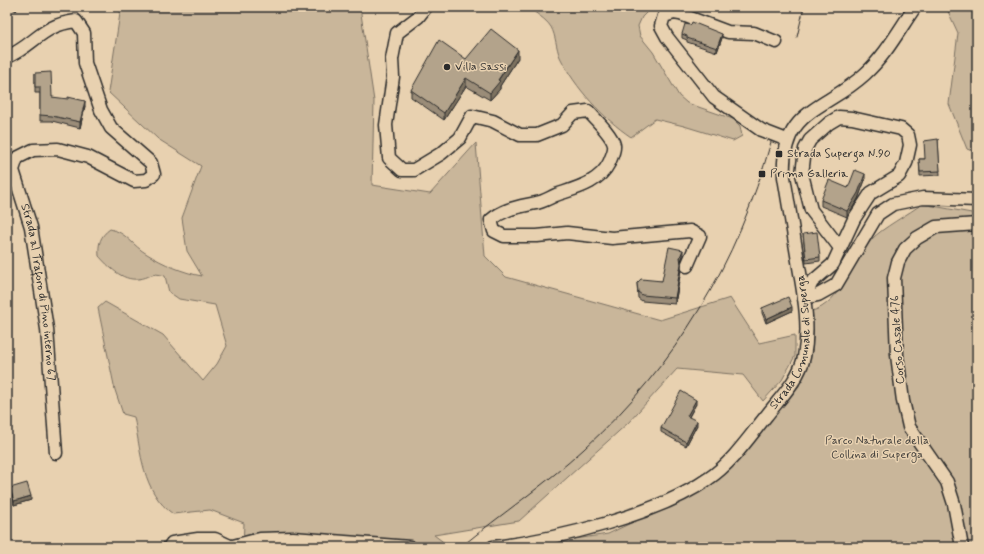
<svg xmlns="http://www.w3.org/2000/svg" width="984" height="554" font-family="Mynerve,sans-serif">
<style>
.green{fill:#c9b69a;stroke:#7a7062}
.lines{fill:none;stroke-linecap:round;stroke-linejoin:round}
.minor-casing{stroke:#2b2b2b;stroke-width:15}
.minor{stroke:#e8d1b0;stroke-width:12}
.tram{stroke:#2b2b2b;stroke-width:1}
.wall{fill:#9a8c78;stroke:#2b2b2b}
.shaded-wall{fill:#7d7261;stroke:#2b2b2b}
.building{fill:#b3a38b;stroke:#2b2b2b}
.poi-dot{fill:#2b2b2b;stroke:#e8d1b0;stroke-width:1.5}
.labels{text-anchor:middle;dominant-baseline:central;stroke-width:3;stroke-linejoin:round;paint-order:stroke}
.poi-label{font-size:12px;fill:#2b2b2b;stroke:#e8d1b0;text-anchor:start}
.street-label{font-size:12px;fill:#2b2b2b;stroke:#e8d1b0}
.park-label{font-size:12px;fill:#43403c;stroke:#e8d1b0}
</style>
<rect width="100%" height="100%" fill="#e8d1b0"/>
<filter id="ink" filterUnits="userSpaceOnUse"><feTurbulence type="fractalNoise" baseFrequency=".025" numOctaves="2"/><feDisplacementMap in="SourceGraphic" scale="8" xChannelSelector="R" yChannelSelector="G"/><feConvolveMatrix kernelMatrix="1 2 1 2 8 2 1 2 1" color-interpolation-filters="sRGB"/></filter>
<g filter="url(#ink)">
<g class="green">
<path d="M121,7H360L374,101L372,185L430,194L476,143L485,256L506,277L660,320L730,298L759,343L795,335V356L782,380L763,401L743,375L677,369L628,423L519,521L434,535L450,547H243L244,523L210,510L173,514C142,492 141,452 134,417L123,414L115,390L98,308L105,302L163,335L203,381L217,364L227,346L215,305L179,299L169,292L165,276C151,271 151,278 138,279C122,281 108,266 99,256C98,244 100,236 110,229C126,232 133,246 147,254C163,264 184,273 202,276L187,251L182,218L201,166L158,139L108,92Z"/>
<path d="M528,7H652L642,17L638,26L640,36L653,52L679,96L687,103L733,119L740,126L742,136L733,141L684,126L655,119L631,137C603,118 575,88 560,57C556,48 556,36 551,27C545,18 536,14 528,7Z"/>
<polygon points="946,7 977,7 977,153 967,149 949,104 958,33"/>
<path d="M922,204L977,214V547H523L608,534L681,499L715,477L799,386L813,317L812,311C840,304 854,260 872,239C881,229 910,213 922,204Z"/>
</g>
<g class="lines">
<defs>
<g id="minor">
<path d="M426,7L418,17L397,33L392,59L393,77L386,125L389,158L402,170H414L442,153L460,138L472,116L493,121L520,135H537L562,125L573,113L588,111C595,119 612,135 614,145C615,150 611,158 609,163C599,183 576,188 556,195C549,198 543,202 536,203C519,207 505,208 491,220L494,231L504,236H537L567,233L612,238L690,231L700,236L687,266"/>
<polyline points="776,42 754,33 728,32 680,14 674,13 664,16 661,26 667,37 714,97 761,130 787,140"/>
<path id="s1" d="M7,57C35,45 41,25 76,21L84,33L85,63L101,110L111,128L151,163L154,174L146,180L134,181L88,157L58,149L33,150L17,158L13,170L31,227L47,329L56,453"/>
<polyline points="804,298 812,282 833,264 854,219 871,193 899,176 906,163 910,145 908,135 901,129 852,118 839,117 829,123 810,140 805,149 802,174 811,210 840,248"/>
<polyline points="804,298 818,295 836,285 878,214 893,204 923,198 977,200"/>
<polyline points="169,547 172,543 198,539 215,539 230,546"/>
<polyline points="229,547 260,539 293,538 410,547"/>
<path id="s2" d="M493,547C555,540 657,515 708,479C732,463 749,437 767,415C781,397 799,379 804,357C810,327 804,296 799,267C794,237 789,207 784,177C780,109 825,111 865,74C886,55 899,30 915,7"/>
<polyline points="962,547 954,504 947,482 909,427 903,401 897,355 894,278 898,262 905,249 917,238 936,227 977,224"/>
</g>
</defs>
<use href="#minor" class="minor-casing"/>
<use href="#minor" class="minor"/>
<g class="tram">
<polyline points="797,37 804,7"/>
<path d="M461,547C501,514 545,485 584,449C677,363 737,264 771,142"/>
</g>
</g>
<g class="wall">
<polygon points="10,7 19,7 16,11"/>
<polygon points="682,34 722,38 717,52 687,42 687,40 682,38"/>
<polygon points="518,58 500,86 500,89 490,100 466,86 444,120 411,97 411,90 466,59"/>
<polygon points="35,73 52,97 85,106 80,128 52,121 40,121 40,93 35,93"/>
<polygon points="938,139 940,175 920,176 919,159 925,159"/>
<polygon points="865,180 858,199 847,217 821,206 821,200"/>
<polygon points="803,234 820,257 820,261 806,263"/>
<polygon points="683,256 681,262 681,270 675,304 642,301 638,298 637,283 662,281"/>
<polygon points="762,308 792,311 766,323 762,313"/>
<polygon points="696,404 689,417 697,425 686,446 661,432 661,428"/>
<polygon points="10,488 31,500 14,505 10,492"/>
</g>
<g class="shaded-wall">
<polygon points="16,7 19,7 16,11"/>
<polygon points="722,34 722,38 717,52 717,48"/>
<polygon points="518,50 518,58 500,86 500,89 490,100 490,93"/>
<polygon points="466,78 466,86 444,120 444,113"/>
<polygon points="85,101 85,106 80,128 80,122"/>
<polygon points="865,174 865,180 858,199 847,217 847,211"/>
<polygon points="683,250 683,256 680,263 680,257"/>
<polygon points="681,264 681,270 675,304 675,298"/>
<polygon points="792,307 792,311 766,323 766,319"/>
<polygon points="696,400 696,404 687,420 687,416"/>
<polygon points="697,421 697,425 686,446 686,442"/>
<polygon points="31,496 31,500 14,505 14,501"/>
</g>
<g class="building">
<polygon points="692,22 722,34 717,48 687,38 687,36 682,34 685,24 691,25"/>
<polygon points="491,29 518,50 498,80 500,81 490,93 466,78 444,113 411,90 439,40 466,59"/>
<polygon points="51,72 52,97 68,99 68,97 85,101 80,122 52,116 40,115 40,87 35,87 35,73"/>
<polygon points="938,139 940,171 920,172 919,159 925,159 924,141"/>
<polygon points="855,170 865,174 858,193 847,211 821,200 829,180 848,188"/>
<polygon points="817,232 820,257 806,259 803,234"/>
<polygon points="669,247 683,250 680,257 681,264 675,298 642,295 638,292 637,283 641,279 662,281"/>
<polygon points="788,297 792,307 766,319 762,308"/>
<polygon points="681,391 696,400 687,416 697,421 686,442 661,428"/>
<polygon points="27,483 31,496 14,501 10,488"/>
</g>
</g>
<g class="poi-dot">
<circle cx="447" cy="67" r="4"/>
<rect x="775" y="150" width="8" height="8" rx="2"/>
<rect x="758" y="170" width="8" height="8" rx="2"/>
</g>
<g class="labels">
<g class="poi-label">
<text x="455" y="67">Villa Sassi</text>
<text x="787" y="154">Strada Superga N.90</text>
<text x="770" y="174">Prima Galleria</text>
</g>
<g class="street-label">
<text stroke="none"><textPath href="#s1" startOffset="544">Strada al Traforo di Pino interno 67</textPath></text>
<text stroke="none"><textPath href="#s2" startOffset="395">Strada Comunale di Superga</textPath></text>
<text transform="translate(898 340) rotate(-94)">Corso Casale 476</text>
</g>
<g class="park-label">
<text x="877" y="441">Parco Naturale della<tspan x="877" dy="14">Collina di Superga</tspan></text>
</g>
</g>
<rect width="984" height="554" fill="none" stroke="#e8d1b0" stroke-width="24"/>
<rect x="12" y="12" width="960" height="530" fill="none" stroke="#2b2b2b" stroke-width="1.5" filter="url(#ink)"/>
</svg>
